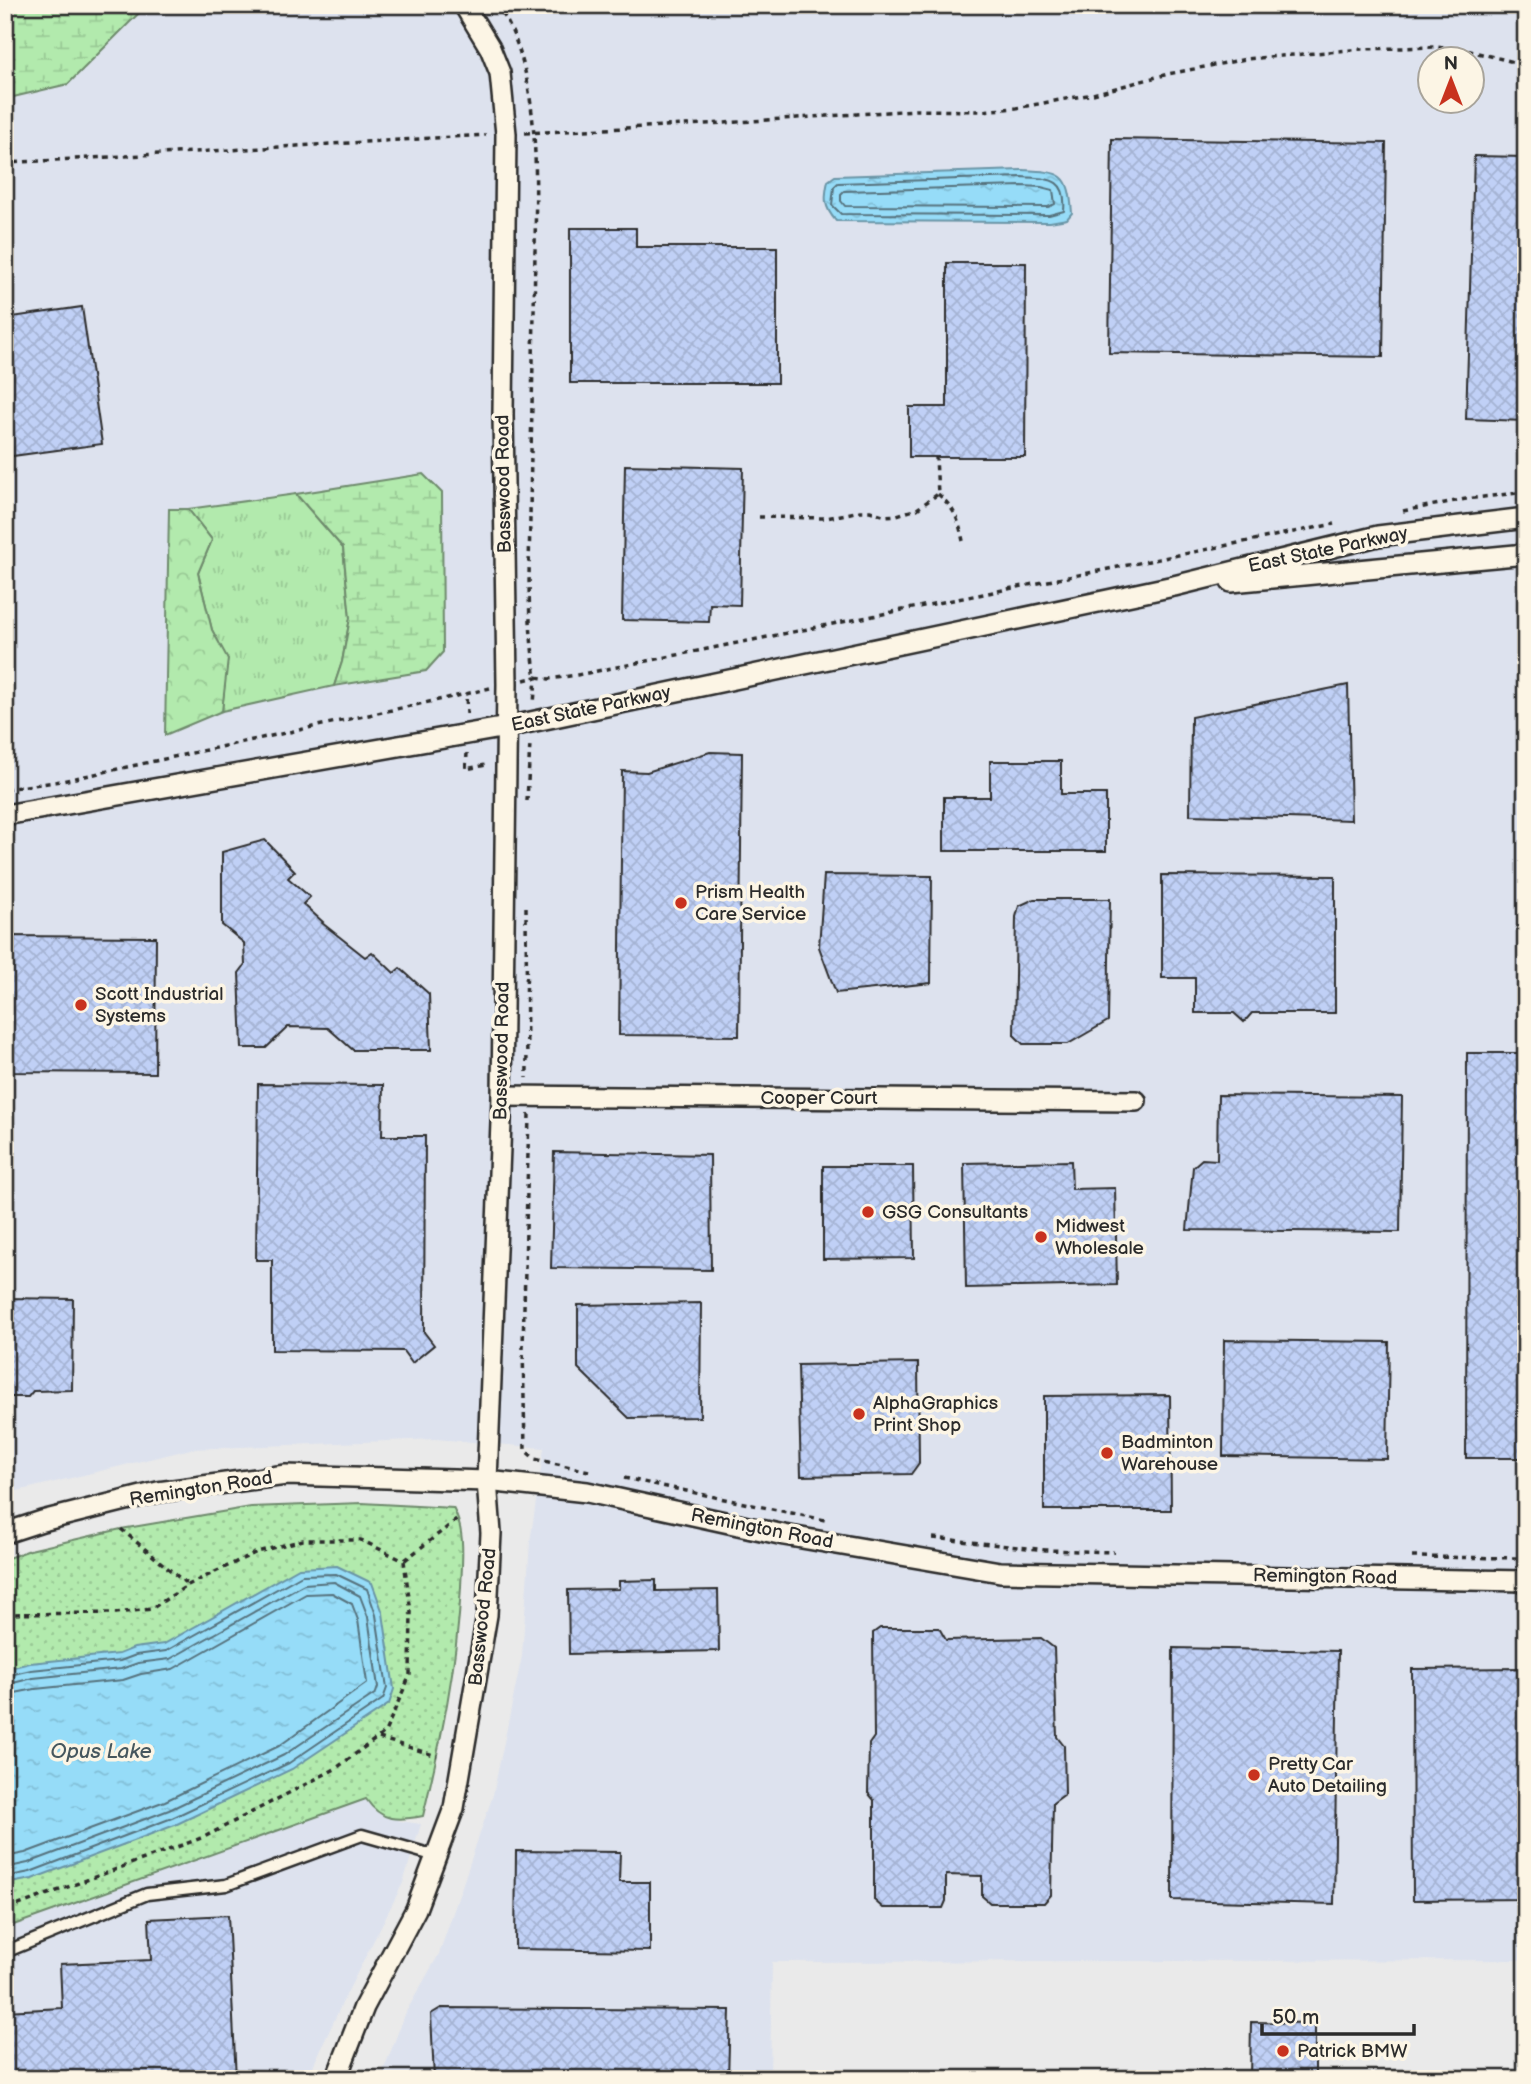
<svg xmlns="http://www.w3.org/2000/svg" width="1531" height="2084" font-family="'Balsamiq Sans',sans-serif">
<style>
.built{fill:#dde2ee;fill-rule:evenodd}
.grass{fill:url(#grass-tufts);stroke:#6e8a6c;stroke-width:2}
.forest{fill:url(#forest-crowns);stroke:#6e8a6c;stroke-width:2}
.wetland{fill:url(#wetland-marsh);stroke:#6e8a6c;stroke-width:2}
.park{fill:url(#park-dots);stroke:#6e8a6c;stroke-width:2}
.water{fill:url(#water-ripples);stroke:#6b95a6;stroke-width:2}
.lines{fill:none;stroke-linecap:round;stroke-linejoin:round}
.shore{stroke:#56727d;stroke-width:2}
.building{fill:url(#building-cross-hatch);stroke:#2b2b2b;stroke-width:2}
.lane-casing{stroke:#2b2b2b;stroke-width:15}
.street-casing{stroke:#2b2b2b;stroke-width:24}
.path{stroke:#2b2b2b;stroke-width:3.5;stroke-dasharray:5 5;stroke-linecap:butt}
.lane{stroke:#fcf5e5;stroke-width:10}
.street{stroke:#fcf5e5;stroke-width:19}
.poi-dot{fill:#c8321e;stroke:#fcf5e5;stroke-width:2.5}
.labels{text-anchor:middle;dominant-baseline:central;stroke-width:7;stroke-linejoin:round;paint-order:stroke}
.street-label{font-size:19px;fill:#2b2b2b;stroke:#fcf5e5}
.poi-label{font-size:19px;fill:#2b2b2b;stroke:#fcf5e5;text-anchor:start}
.water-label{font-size:21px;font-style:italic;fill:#46575e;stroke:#fcf5e5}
</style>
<defs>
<pattern id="grass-tufts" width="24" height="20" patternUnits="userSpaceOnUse" patternTransform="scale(1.75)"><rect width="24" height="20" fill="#b2eaad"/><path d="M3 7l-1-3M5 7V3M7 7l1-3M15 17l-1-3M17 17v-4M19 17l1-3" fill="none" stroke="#99c995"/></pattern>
<pattern id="forest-crowns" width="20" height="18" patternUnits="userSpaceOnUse" patternTransform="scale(1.75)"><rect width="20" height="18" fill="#b2eaad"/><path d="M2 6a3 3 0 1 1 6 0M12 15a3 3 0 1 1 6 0" fill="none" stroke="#99c995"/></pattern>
<pattern id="wetland-marsh" width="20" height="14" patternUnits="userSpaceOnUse" patternTransform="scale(1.75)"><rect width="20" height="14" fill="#b2eaad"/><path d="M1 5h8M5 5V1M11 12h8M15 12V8" fill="none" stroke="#99c995"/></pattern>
<pattern id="park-dots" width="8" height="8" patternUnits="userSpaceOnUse" patternTransform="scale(1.75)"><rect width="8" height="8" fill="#b2eaad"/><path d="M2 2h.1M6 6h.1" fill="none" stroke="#99c995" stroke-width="1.8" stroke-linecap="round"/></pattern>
<pattern id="water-ripples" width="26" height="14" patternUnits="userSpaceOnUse" patternTransform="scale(1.75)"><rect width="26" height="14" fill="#96dcf8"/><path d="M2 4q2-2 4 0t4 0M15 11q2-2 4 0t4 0" fill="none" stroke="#81bdd5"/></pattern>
<pattern id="building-cross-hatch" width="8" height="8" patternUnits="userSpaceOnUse" patternTransform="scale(1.75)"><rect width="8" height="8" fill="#c0d0f6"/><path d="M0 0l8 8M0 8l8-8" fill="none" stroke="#a5b3d3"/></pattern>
</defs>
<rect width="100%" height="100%" fill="#eaeaea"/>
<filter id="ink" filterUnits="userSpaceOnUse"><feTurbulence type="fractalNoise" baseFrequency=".0143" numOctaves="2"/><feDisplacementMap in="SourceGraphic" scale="14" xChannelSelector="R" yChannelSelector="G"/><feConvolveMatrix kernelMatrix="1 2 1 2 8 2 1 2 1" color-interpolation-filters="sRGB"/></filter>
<g filter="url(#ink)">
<g class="built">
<path d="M5,5H1526V1960L772,1962L770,2079H380L406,2012L439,1954L493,1795L522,1656L530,1542L544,1448L436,1439L191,1449L5,1494ZM1430,60H1472V102H1430Z"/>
<polygon points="366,1799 400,1821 421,1824 403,1883 345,1997 307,2079 5,2079 5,1928"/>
</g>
<polygon class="grass" points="296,494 343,548 350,618 342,662 334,686 222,711 227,659 212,630 198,573 212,540 188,509"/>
<polygon class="forest" points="169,509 188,509 212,540 198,573 212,630 228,659 222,711 165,735"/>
<g class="wetland">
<polygon points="5,5 147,5 68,84 5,99"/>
<polygon points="423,474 442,493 443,652 426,671 334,686 342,662 350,618 343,548 296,494"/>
</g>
<path class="park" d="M362,1503L453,1508C466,1532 462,1560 461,1587C457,1665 441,1741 423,1816C397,1821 382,1822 366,1799L5,1928V1559L30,1550L121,1529L251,1507Z"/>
<g class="water">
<path d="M1022,170C1062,172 1069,172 1072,213L1067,219L1050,222L836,221C824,207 824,199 828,181L835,176Z"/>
<polygon points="337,1566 372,1583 383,1613 394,1689 389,1704 292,1769 175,1825 32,1879 5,1884 5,1669 30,1663 119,1654 134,1648 164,1644 299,1568"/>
</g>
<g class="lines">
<g class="shore">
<path d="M1022,177C1050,179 1067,177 1064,211L1049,215L841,214L832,205L834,187L838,183Z"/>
<polygon points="1022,186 1041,187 1053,190 1055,204 1048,207 845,206 841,201 841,194 844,191"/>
<polyline points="5,1676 31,1670 120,1661 136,1655 166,1651 302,1575 336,1574 367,1589 376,1615 387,1688 383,1699 289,1763 172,1818 30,1872 5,1877"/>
<polyline points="5,1685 33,1678 121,1669 138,1663 170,1659 304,1584 334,1582 360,1596 368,1617 378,1687 376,1693 284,1755 169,1810 28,1863 5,1868"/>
<polyline points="5,1695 35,1689 123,1680 141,1674 173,1669 306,1594 332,1593 352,1604 358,1620 367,1683 279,1746 165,1801 25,1853 5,1857"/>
</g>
</g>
<g class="building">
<polygon points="1112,139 1386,143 1383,357 1109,353"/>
<polygon points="1474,156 1526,157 1526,421 1466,419"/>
<polygon points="570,228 636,228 636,247 777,247 777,383 570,383"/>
<polygon points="947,263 1026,263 1025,457 909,457 909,407 947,407"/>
<polygon points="82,307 102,444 5,457 5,318"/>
<polygon points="625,465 743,468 740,605 710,604 709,622 622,620"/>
<polygon points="1348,685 1351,820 1190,815 1191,717"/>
<polygon points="710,752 742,753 739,1036 619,1035 622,771 647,772"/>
<polygon points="990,761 1061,761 1061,794 1106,794 1106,851 944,851 944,797 990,797"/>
<polygon points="265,840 295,871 288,878 310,897 303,904 323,922 322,923 365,957 372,952 394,973 400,968 429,994 431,1050 353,1050 328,1028 288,1027 266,1048 242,1048 239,973 245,965 244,943 222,925 222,852"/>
<polygon points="824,875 932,876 931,983 836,993 819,947"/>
<polygon points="1162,875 1335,876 1335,1013 1252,1013 1244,1022 1234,1013 1195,1013 1195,978 1162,978"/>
<polygon points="1034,899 1110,899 1108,1021 1068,1044 1023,1044 1014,1035 1016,917 1019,906"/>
<polygon points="5,936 156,937 155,1073 5,1072"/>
<polygon points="1467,1053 1526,1053 1526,1458 1466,1458"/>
<polygon points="258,1084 383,1085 382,1136 425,1136 424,1332 434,1345 412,1363 403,1351 272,1350 272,1260 256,1260"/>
<polygon points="1218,1095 1402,1097 1400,1232 1187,1230 1193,1167 1202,1159 1217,1160"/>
<polygon points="554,1152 710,1155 711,1270 551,1268"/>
<polygon points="1071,1161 1072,1189 1115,1188 1117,1285 966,1288 964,1163"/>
<polygon points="823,1166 913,1166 914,1258 823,1259"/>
<polygon points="5,1298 73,1299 72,1390 33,1391 28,1397 5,1397"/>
<polygon points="701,1303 700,1417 629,1418 578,1368 578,1305"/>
<polygon points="1224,1340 1389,1342 1387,1459 1223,1456"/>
<polygon points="918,1363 919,1463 911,1474 801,1476 798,1365"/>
<polygon points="1170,1395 1171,1510 1044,1510 1044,1396"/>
<polygon points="656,1580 656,1591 718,1590 719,1651 569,1654 568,1590 619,1589 619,1581"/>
<polygon points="880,1628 939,1628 946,1640 1041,1638 1054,1648 1057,1737 1064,1746 1065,1794 1053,1803 1051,1895 1044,1903 990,1903 982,1896 982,1876 946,1875 946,1901 943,1908 883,1908 874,1900 874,1800 868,1793 869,1744 874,1737 873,1633"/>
<polygon points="1173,1648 1338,1651 1334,1904 1172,1900"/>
<polygon points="1526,1668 1526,1899 1413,1900 1412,1669"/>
<polygon points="516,1851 620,1852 619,1882 650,1882 650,1951 515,1949"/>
<polygon points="228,1915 236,2079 5,2079 5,2011 62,2008 60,1964 151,1960 149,1919"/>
<polygon points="441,2008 730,2010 728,2079 434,2079 431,2014"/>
<polygon points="1251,2022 1315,2023 1315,2079 1250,2079"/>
</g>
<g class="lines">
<defs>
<polyline id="lane" points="5,1952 147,1894 226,1885 362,1835 436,1856"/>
<g id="street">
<polyline points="1231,582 1526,554"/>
<polyline points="5,815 507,727 1174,586 1378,536 1526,518"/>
<polyline points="502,1096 1136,1101"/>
<polyline points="5,1533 42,1521 158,1492 286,1475 487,1481 587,1492 784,1535 1000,1572 1526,1581"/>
<polyline points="336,2079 364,2007 416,1909 454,1808 487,1615 491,1533 487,1481 502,1096 507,684 503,414 506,134 500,73 490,48 464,5"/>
</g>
</defs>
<use href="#lane" class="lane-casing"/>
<use href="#street" class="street-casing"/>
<g class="path">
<path d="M497,5C541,66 536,175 535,248C534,338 531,428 530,518C529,571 527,625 536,677L549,679L577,675L1334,524"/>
<polyline points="525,133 723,123 916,110 981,111 1016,108 1093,94 1168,74 1246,59 1362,49 1436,47 1470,51 1526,65"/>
<polyline points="5,163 486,135"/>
<path d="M938,494C955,509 958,518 963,541"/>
<polyline points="1403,511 1466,499 1526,492"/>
<polyline points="759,517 827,518 860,511 870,511 886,516 897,515 917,509 938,494 936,457"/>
<polyline points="524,680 536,677 534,704"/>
<polyline points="467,714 466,694 490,688"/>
<polyline points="467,753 466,769 486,765"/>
<polyline points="5,789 62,781 466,694"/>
<polyline points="527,801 530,743"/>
<polyline points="526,907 527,1078"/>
<polyline points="529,1114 523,1347 525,1450 535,1459 589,1471"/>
<polyline points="624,1478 825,1520"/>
<polyline points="121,1529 188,1585"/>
<polyline points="933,1538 1046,1550 1114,1552"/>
<polyline points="1412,1557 1526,1558"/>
<polyline points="405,1560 459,1518"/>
<polyline points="5,1614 116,1613 151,1609 188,1585 257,1552 303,1540 361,1540 404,1561 411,1612 410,1675 385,1732 335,1769 204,1837 5,1910"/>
<polyline points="379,1738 437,1756"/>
</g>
<use href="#lane" class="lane"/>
<use href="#street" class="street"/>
</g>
</g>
<g class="poi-dot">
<circle cx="681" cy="903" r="7"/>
<circle cx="81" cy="1005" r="7"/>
<circle cx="868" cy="1212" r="7"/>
<circle cx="1041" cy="1237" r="7"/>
<circle cx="859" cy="1414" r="7"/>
<circle cx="1107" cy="1453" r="7"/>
<circle cx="1254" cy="1775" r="7"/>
<circle cx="1283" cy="2051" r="7"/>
</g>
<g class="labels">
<g class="street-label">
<text transform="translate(504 484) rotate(-91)">Basswood Road</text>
<text transform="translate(1328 550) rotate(-12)">East State Parkway</text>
<text transform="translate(591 709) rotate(-12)">East State Parkway</text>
<text transform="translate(502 1051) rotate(-89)">Basswood Road</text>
<text x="819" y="1098">Cooper Court</text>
<text transform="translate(201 1489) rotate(-9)">Remington Road</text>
<text transform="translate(762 1529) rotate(11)">Remington Road</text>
<text transform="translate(1325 1577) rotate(1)">Remington Road</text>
<text transform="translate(483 1617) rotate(-84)">Basswood Road</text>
</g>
<g class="poi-label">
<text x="695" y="892">Prism Health<tspan x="695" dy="22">Care Service</tspan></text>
<text x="95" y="994">Scott Industrial<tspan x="95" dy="22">Systems</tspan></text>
<text x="882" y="1212">GSG Consultants</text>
<text x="1055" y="1226">Midwest<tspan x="1055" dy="22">Wholesale</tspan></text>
<text x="873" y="1403">AlphaGraphics<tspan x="873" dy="22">Print Shop</tspan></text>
<text x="1121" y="1442">Badminton<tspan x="1121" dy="22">Warehouse</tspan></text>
<text x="1268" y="1764">Pretty Car<tspan x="1268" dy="22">Auto Detailing</tspan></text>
<text x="1297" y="2051">Patrick BMW</text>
</g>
<g class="water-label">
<text x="101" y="1751">Opus Lake</text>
</g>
</g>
<rect width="1531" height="2084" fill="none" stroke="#fcf5e5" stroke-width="28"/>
<rect x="14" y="14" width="1503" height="2056" fill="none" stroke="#2b2b2b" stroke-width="2.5" filter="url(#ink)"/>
<g transform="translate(1451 80)"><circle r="33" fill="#fcf5e5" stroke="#a8a49b" stroke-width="2"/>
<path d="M0-5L12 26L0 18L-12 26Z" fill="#c8321e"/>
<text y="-10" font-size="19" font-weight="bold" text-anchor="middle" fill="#2b2b2b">N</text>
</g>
<path d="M1262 2024v10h152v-10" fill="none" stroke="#2b2b2b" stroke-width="3.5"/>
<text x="1272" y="2024" font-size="21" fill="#2b2b2b" stroke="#fcf5e5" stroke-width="5" paint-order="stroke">50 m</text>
</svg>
